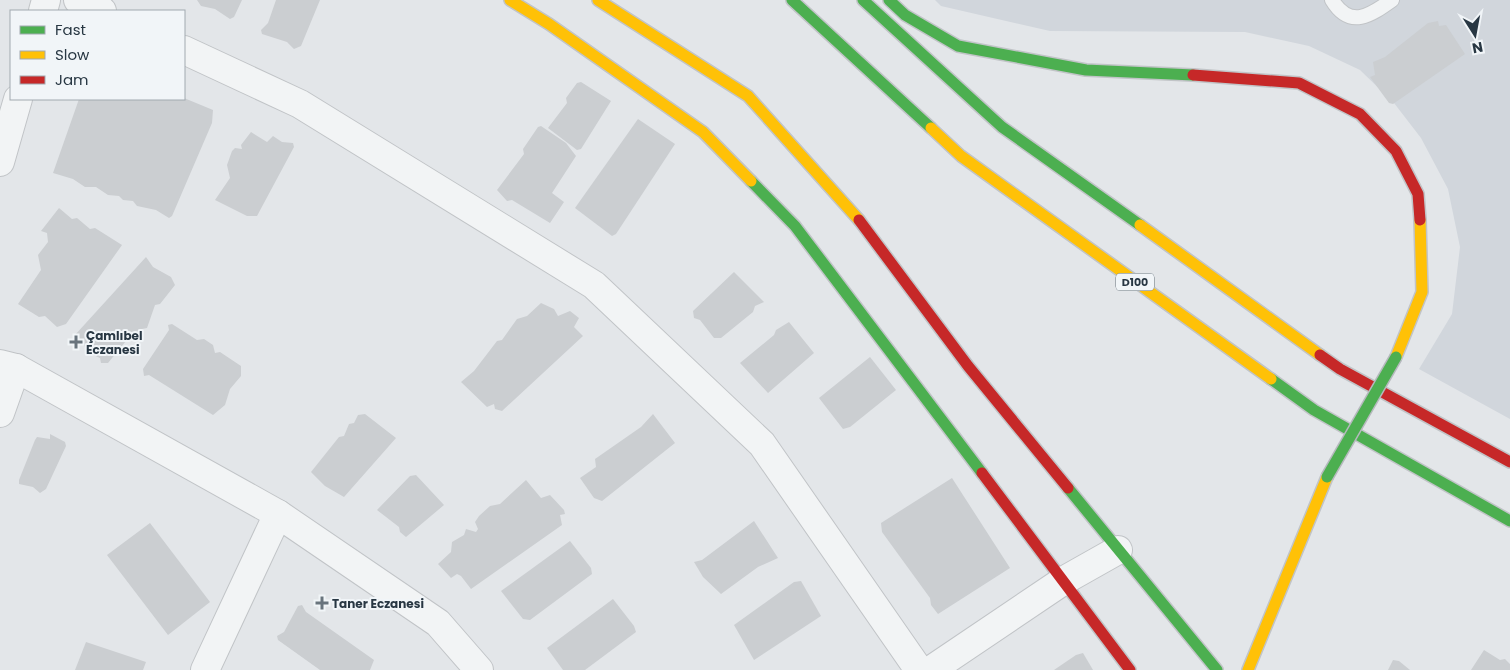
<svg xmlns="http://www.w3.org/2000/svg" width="1510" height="670" font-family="Poppins,sans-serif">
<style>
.built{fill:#d1d6dc}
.building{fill:#cbced1}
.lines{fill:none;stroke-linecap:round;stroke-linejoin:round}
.lane-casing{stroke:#c1c4c7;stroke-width:16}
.street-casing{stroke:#c1c4c7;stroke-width:30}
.fast-casing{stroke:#c1c4c7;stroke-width:14}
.slow-casing{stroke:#c1c4c7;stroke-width:14}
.jam-casing{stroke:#c1c4c7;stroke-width:14}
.lane{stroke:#f2f4f5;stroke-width:14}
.street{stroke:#f2f4f5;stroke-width:28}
.fast{stroke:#4caf50;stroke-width:11}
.slow{stroke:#ffc107;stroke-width:11}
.jam{stroke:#c62828;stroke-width:11}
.fast-bridge-casing{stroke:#b5b9bd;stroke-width:14;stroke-linecap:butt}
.fast-bridge{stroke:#4caf50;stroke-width:11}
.poi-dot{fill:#69747d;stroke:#f1f5f8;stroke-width:2}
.labels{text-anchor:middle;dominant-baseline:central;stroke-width:4;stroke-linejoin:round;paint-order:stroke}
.shield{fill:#f1f5f8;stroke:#647079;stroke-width:1}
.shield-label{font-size:11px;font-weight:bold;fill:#283743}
.poi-label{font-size:12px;font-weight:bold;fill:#283743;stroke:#f1f5f8;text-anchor:start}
</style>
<rect width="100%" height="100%" fill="#e3e6e9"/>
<polygon class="built" points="935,0 1510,0 1510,419 1419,369 1452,314 1460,247 1448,189 1421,138 1394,103 1360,70 1309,46 1245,32 1050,31 941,6"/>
<g class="building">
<polygon points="197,0 242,0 234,17 230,19 215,9 201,6"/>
<polygon points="276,0 320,0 301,46 294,49 287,42 262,34 261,30 268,23"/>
<polygon points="1438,21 1439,26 1446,25 1465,54 1393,104 1389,103 1370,77 1375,75 1373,62 1385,57 1428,23"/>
<polygon points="581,82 611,101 581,149 577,150 548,128 567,103 566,98 577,83"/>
<polygon points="184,98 213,110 212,123 172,216 169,218 156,210 137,206 133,201 123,200 119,196 108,195 96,187 85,187 73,179 53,173 79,99"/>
<polygon points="638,119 675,144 616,234 612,236 575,208"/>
<polygon points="541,126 566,143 576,156 552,193 564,202 550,223 512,200 507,201 497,190 524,154 523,149 538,127"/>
<polygon points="251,132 267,142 273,136 282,142 293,143 294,147 257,216 247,216 215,200 230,178 227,165 232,151 235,148 242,149 241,145"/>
<polygon points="59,208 72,219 77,218 90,229 95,228 122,245 66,324 57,327 45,316 39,317 18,304 41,270 38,255 48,242 47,233 41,231"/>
<polygon points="146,257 153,267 171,277 175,285 160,304 155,305 147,328 142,329 138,337 130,336 108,363 101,363 100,358 91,354 75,335"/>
<polygon points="734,272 764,302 755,306 753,312 721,338 714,338 700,320 694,318 693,311"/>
<polygon points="541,303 554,309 558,316 570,311 579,318 574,327 583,336 502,411 495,409 494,404 487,407 461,382 474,371 497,341 502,340 517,319 527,316"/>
<polygon points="789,322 814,353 768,393 740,363 774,335 776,330"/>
<polygon points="172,324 197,340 204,339 213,345 215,353 220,352 241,366 241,376 230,389 225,405 213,415 149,375 144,376 143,369 169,330 168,325"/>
<polygon points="870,357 896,390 850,427 843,429 819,398"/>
<polygon points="365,414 396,438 344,497 325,486 311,472 339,437 344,436 349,424 354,423 358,415"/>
<polygon points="653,414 675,443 602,501 594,498 580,478 596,467 595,459 641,427"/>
<polygon points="50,434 65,442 66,446 46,489 40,493 33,487 19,484 19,480 35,440 37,437 50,439"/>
<polygon points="416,475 444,505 406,537 400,532 399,527 377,510 410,476"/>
<polygon points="952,478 1010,568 938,614 931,605 930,598 882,532 881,523"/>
<polygon points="526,480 541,498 550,495 564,510 565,514 560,515 562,525 471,589 461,576 457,574 451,578 438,564 451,552 452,542 464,535 466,529 476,532 478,529 475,522 479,516 490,506 500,504"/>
<polygon points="754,521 778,558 758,567 721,594 703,577 694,562 702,560"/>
<polygon points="150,523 210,602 168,635 107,555"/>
<polygon points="570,541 591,568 592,574 530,620 523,619 501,591"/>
<polygon points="801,581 821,616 754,660 734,625 794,582"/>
<polygon points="613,599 634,626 636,632 585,670 563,670 547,648"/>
<polygon points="302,605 306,612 374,660 370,670 320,670 278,640 277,636 284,632 298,606"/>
<polygon points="86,642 146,662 143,670 75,670"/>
<polygon points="1484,650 1500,660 1505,659 1510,664 1510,670 1471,670"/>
<polygon points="1083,653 1093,670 1054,670 1076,655"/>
<polygon points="1393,660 1399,661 1410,670 1388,670"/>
</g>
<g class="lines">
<defs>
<path id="lane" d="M1332,0C1350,30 1371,15 1392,0"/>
<g id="street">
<polyline points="78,0 102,11"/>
<polyline points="43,11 46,0"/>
<polyline points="184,50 300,104 594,285 762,444 919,670"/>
<polyline points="0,162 18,99"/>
<polyline points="0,364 16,368 278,514 438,623 479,670"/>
<polyline points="0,413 16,368"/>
<polyline points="205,670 278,514"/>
<polyline points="931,670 1063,581 1118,550"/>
</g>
<g id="fast">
<polyline points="792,0 931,128"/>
<polyline points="863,0 1002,127 1140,225"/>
<polyline points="889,0 905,15 958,46 1086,70 1193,75"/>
<polyline points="751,181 795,226 982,473"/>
<polyline points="1271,379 1314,410 1510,521"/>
<polyline points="1068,488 1217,670"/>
</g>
<g id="slow">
<polyline points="510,0 549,24 703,132 751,181"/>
<polyline points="598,0 748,96 859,220"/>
<polyline points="931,128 961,156 1271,379"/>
<polyline points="1140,225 1320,355"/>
<polyline points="1396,357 1422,292 1420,220"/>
<polyline points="1248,670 1327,477"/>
</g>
<g id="jam">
<polyline points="1193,75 1299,83 1360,114 1396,151 1418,194 1420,220"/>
<polyline points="859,220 968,366 1068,488"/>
<polyline points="1320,355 1340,369 1510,462"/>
<polyline points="982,473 1130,670"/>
</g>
</defs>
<use href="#lane" class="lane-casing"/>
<use href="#street" class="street-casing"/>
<use href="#fast" class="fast-casing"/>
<use href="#slow" class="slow-casing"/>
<use href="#jam" class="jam-casing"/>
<use href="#lane" class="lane"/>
<use href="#street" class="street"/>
<use href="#fast" class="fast"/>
<use href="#slow" class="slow"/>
<use href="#jam" class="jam"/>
<defs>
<polyline id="fast-bridge" points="1327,477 1396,357"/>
</defs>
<use href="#fast-bridge" class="fast-bridge-casing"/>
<use href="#fast-bridge" class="fast-bridge"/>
</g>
<g class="poi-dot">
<path d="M73.5 334.5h5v5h5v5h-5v5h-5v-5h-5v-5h5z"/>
<path d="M319.5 595.5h5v5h5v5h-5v5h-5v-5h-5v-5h5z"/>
</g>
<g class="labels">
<rect class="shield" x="1116" y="273.5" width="38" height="17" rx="4"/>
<g class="shield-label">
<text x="1135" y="282">D100</text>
</g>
<g class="poi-label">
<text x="86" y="335">Çamlıbel<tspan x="86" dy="14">Eczanesi</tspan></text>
<text x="332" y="603">Taner Eczanesi</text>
</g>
</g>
<rect x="10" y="10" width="175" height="90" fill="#f1f5f8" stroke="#a1a9b0"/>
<rect x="20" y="26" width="25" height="8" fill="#4caf50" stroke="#a1a9b0"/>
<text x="55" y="35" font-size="15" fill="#283743">Fast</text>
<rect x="20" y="51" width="25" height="8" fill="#ffc107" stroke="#a1a9b0"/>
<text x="55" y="60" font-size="15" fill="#283743">Slow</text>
<rect x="20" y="76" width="25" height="8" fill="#c62828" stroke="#a1a9b0"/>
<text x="55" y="85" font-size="15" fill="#283743">Jam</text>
<g transform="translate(1475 35) rotate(169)" stroke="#f1f5f8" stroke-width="4" paint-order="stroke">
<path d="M0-4L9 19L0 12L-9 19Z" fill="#283743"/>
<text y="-8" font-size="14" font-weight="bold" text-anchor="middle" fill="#283743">N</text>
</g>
</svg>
